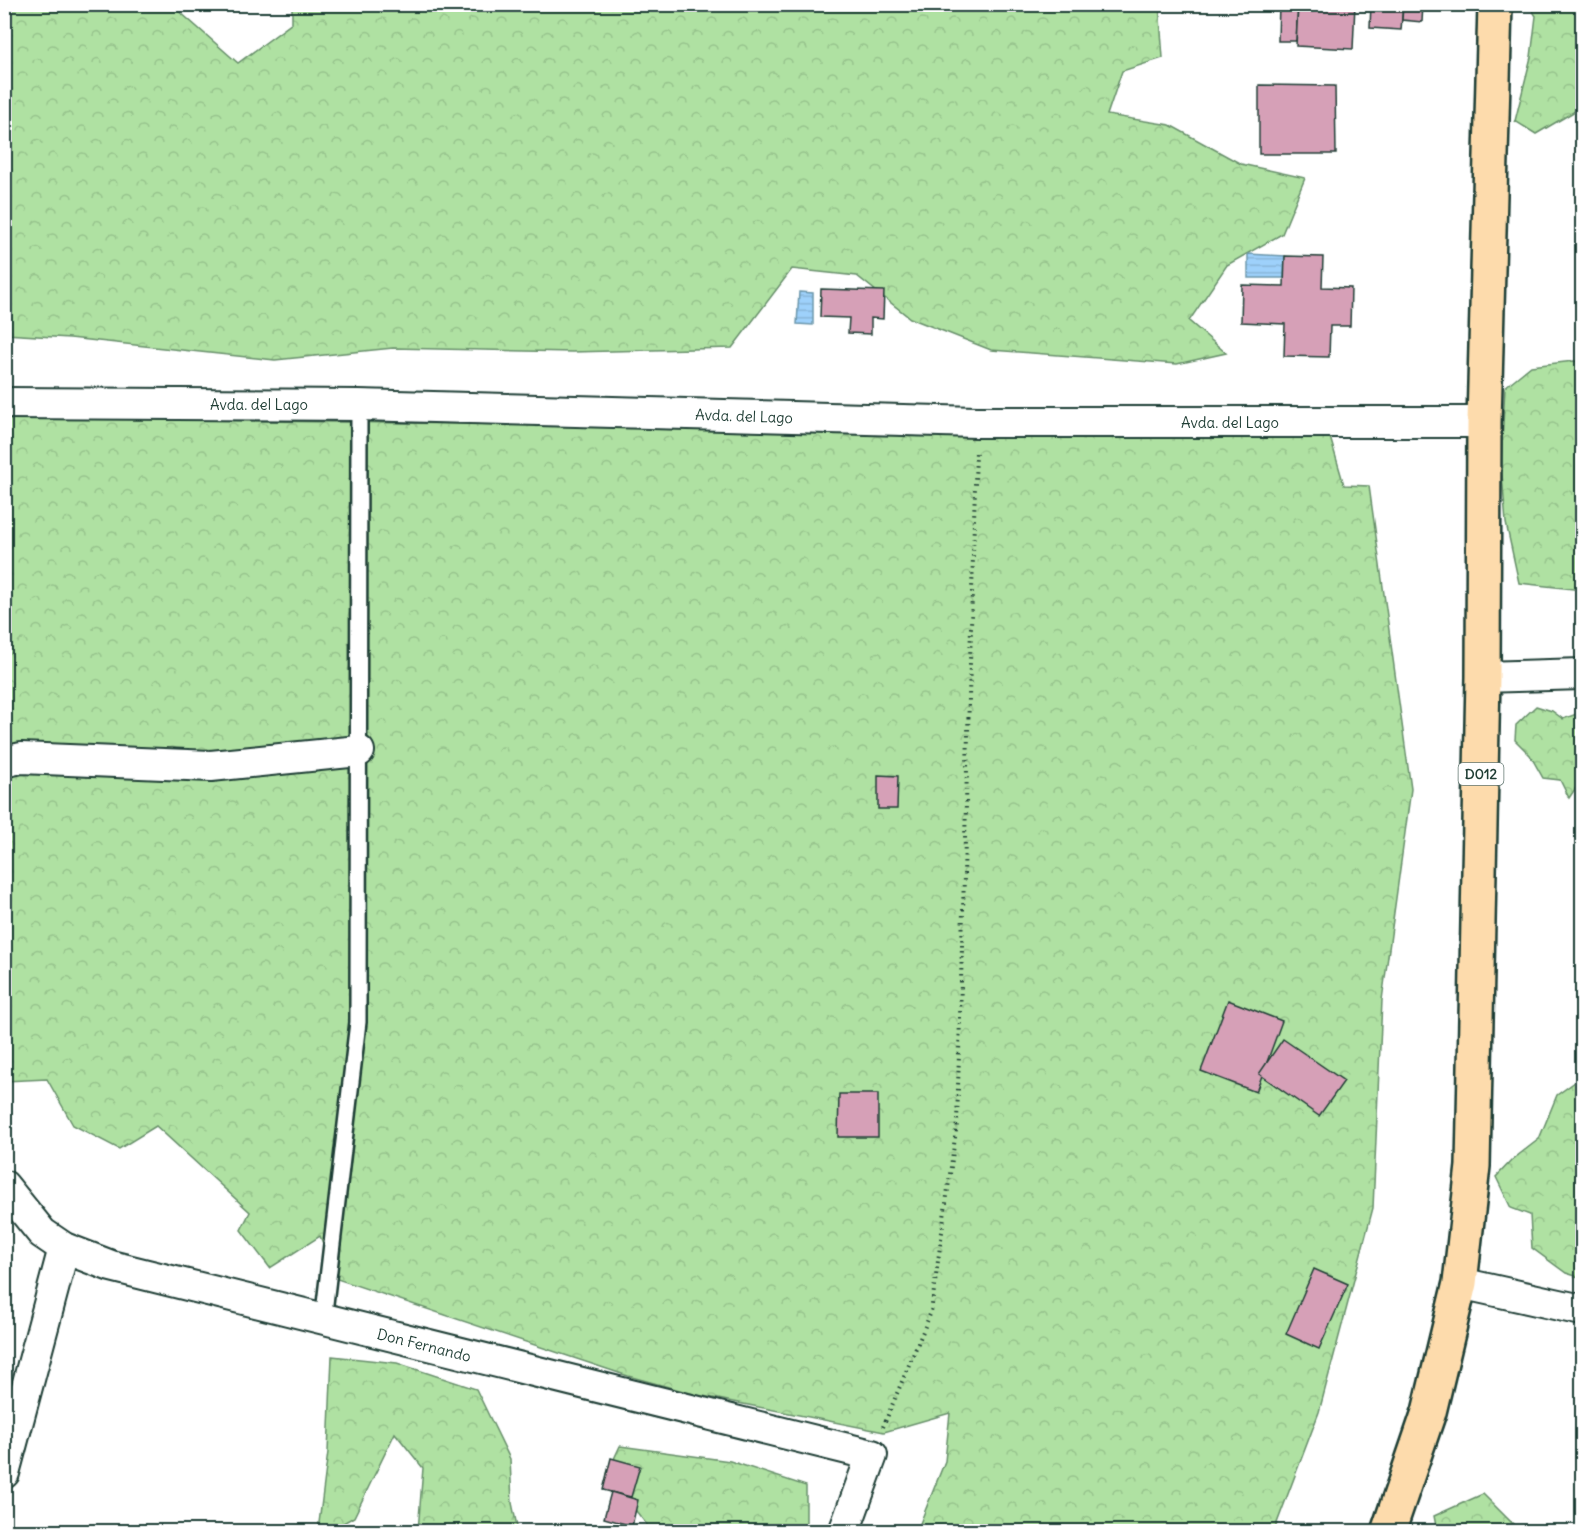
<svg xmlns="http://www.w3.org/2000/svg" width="1587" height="1536" font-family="Delius,sans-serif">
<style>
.forest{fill:url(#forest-crowns);stroke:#678f6b;stroke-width:1.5}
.water{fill:url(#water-rules);stroke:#6b96ab;stroke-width:1.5}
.building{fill:#d6a0b7;stroke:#1f3d34;stroke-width:1.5}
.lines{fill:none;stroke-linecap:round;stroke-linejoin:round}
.service-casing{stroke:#1f3d34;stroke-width:20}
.minor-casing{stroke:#1f3d34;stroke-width:34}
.primary-casing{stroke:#1f3d34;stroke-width:38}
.path{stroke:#1f3d34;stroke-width:4;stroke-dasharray:1.5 4.5;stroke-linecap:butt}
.service{stroke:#fff;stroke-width:15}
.minor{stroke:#fff;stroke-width:30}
.primary{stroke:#fddbac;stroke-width:33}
.labels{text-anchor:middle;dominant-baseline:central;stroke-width:5;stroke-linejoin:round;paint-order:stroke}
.shield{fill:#fff;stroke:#627771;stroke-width:1.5}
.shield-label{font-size:14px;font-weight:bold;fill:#1f3d34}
.street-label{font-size:15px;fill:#1f3d34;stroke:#fff}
</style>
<defs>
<pattern id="forest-crowns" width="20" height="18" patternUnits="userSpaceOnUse" patternTransform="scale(1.5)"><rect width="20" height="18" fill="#afe1a2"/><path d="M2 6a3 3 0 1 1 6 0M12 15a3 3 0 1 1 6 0" fill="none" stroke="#96c28c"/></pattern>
<pattern id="water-rules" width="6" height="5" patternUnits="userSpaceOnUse" patternTransform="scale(1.5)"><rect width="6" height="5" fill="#9ed1fb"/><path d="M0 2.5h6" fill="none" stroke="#88b4d8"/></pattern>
</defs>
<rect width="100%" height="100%" fill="#fff"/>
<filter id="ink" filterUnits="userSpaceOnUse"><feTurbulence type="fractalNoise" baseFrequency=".0167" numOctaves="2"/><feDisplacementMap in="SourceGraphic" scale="12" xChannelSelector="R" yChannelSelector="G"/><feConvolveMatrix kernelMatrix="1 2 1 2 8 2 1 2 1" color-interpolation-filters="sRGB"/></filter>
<g filter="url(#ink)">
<g class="forest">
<polygon points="995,4 997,11 1064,8 1073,4 1159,5 1163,58 1122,71 1107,115 1170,125 1241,164 1305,178 1282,234 1227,265 1189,321 1226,353 1177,364 991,350 910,318 857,276 792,269 732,348 572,352 393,348 275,360 70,338 5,334 4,5 172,5 238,63 292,23 292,5"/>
<polygon points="1529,5 1582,5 1582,107 1536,134 1515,121 1531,57 1536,16"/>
<polygon points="1574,361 1582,362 1582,590 1519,583 1506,523 1501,462 1505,387 1531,366"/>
<polygon points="5,417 1330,437 1344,485 1369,486 1411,789 1382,1000 1373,1208 1319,1412 1274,1531 917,1531 945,1461 950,1413 884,1432 698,1395 628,1376 337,1279 320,1236 270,1268 241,1230 250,1212 156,1126 119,1149 73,1125 47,1079 5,1081"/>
<polygon points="1536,706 1552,711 1563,719 1582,712 1582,779 1569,798 1560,780 1543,778 1530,755 1515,740 1516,725"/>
<polygon points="1582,1077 1582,1278 1566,1273 1532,1248 1530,1215 1511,1208 1496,1177 1512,1160 1539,1139 1557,1095"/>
<polygon points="332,1356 397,1363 476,1389 510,1459 512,1503 518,1531 418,1531 423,1468 395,1433 354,1517 329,1531 318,1531 328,1452"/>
<polygon points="620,1446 730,1461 806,1486 806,1531 646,1531 647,1525 607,1474"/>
<polygon points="1483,1494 1514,1525 1516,1531 1437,1531 1434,1516"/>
</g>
<g class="water">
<polygon points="1248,254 1285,256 1284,278 1248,278"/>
<polygon points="799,292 813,293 813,325 797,324"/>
</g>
<g class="building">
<polygon points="1279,4 1298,4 1296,41 1278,41"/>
<polygon points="1298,4 1355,4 1353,49 1296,46"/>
<polygon points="1371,4 1403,4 1401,30 1370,28"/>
<polygon points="1403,4 1423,4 1422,22 1402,20"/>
<polygon points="1259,85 1335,86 1336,154 1259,154"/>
<polygon points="1285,256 1323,257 1322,287 1351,288 1350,326 1330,326 1329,357 1284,356 1285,324 1241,322 1242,285 1284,286"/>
<polygon points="821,289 884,291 883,319 871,318 871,334 848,333 849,318 820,317"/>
<polygon points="878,775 898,776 897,809 878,809"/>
<polygon points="1228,1000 1282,1021 1256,1092 1201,1071"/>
<polygon points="1283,1039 1344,1081 1319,1116 1259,1074"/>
<polygon points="839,1094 878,1094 878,1137 838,1137"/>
<polygon points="1314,1269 1348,1284 1319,1349 1286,1334"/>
<polygon points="611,1458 640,1466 631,1497 603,1490"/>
<polygon points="611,1492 638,1500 632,1526 604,1518"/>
</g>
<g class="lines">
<defs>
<polyline id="service" points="323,1321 358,1022 359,405"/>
<g id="minor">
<polyline points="4,403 359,405 977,422 1484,422"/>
<polyline points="1483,677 1582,674"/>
<polyline points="4,762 21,758 211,766 359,751"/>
<polyline points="4,1186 42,1233 64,1248 111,1266 872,1455 844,1532"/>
<polyline points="1460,1283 1582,1310"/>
<polyline points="4,1473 64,1248"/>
</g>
<polyline id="primary" points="1388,1532 1429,1412 1460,1283 1473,1166 1483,677 1484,422 1495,4"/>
</defs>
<use href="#service" class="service-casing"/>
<use href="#minor" class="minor-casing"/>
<use href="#primary" class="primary-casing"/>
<polyline class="path" points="883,1427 931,1312 957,1123 976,450"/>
<use href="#service" class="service"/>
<use href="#minor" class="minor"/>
<use href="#primary" class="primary"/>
</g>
</g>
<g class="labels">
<rect class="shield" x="1458.5" y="763" width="45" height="22" rx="4.5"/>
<g class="shield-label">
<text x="1481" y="774">D012</text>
</g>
<g class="street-label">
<text x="259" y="404">Avda. del Lago</text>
<text transform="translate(744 416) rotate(2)">Avda. del Lago</text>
<text x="1230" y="422">Avda. del Lago</text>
<text transform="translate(424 1345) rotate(14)">Don Fernando</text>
</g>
</g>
<rect width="1587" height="1536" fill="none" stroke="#fff" stroke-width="24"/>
<rect x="12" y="12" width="1563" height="1512" fill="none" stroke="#1f3d34" stroke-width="2" filter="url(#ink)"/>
</svg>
